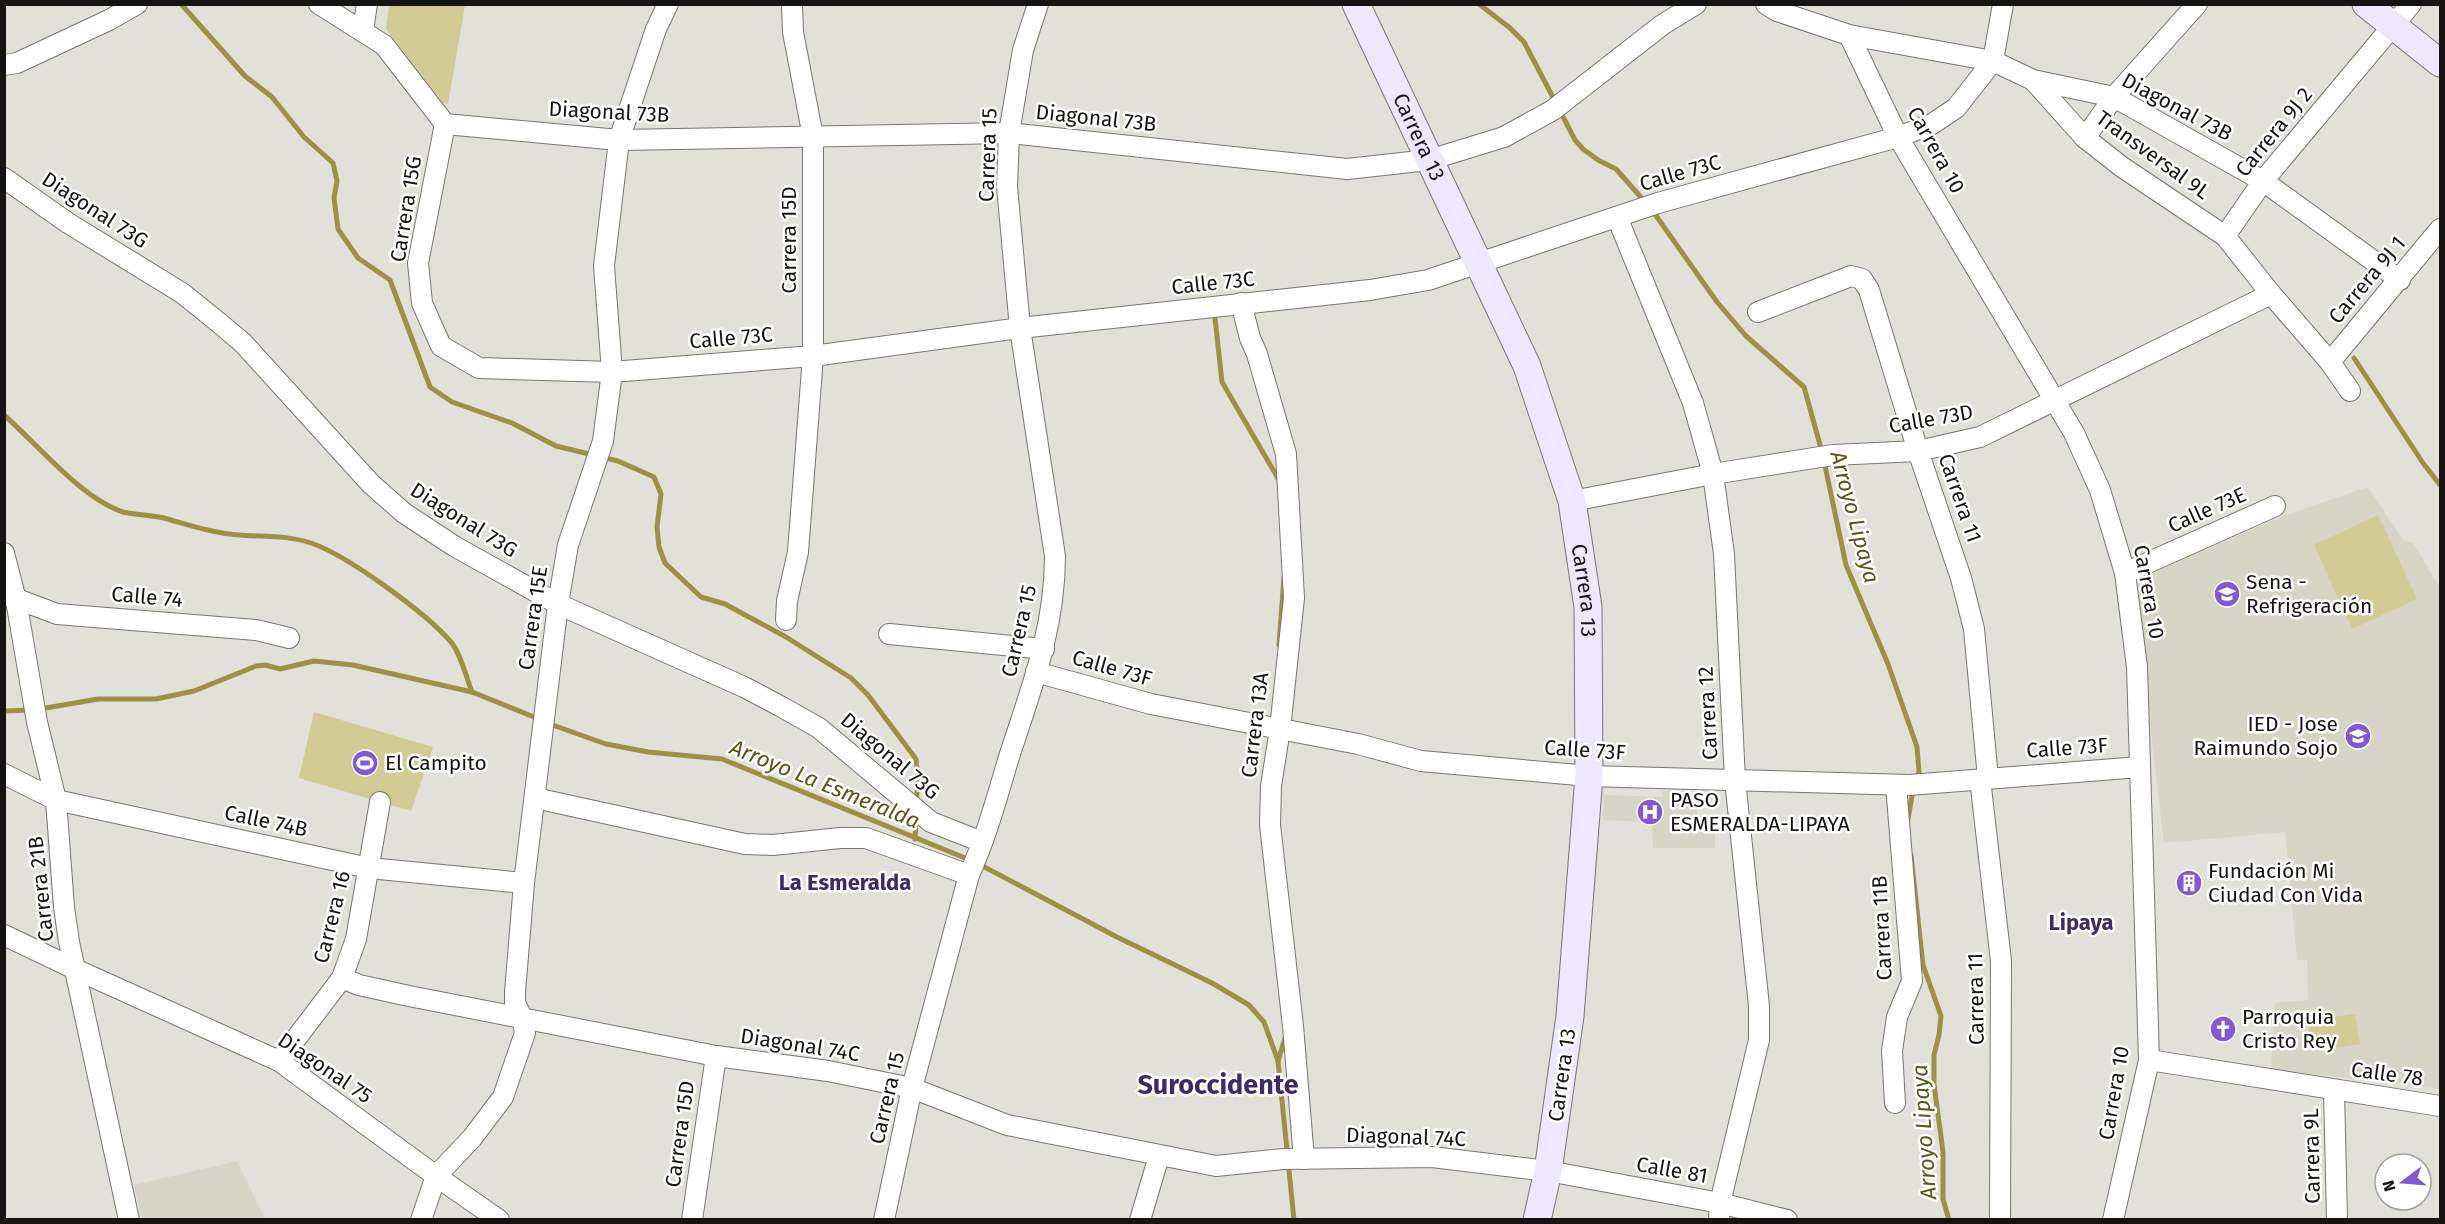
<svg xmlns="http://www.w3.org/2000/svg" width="2445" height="1224" font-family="'Fira Sans',sans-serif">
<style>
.built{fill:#d7d5c6}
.green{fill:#d2cb94}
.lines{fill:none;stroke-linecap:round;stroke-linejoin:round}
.stream{stroke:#9d9243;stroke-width:5}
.street-casing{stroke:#777670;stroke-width:22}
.secondary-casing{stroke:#777670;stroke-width:29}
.street{stroke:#fff;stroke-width:20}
.secondary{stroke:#eee8ff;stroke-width:27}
.labels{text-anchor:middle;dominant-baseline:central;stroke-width:5;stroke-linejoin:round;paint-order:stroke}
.street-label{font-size:21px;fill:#151412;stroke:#fff}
.poi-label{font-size:21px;fill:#151412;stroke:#fff;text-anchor:start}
.water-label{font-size:22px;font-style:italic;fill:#5b5317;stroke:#fff}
.neighbourhood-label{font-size:22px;font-weight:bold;fill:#3e2b66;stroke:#fff}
.district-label{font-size:27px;font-weight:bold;fill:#3e2b66;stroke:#fff}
</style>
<rect width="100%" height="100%" fill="#e1e1d9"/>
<g class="built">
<polygon points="2368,487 2403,540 2413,543 2440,588 2440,1089 2271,1069 2275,1003 2308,1000 2307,960 2297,960 2285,832 2164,843 2133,580 2286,515"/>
<polygon points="1663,791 1676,791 1676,797 1688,797 1698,804 1697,831 1715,831 1715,848 1653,848 1652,822 1603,820 1604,795 1662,797"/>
<polygon points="237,1161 265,1219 142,1219 134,1185"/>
</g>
<g class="green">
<polygon points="389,5 465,5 448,104 443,103 386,29"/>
<polygon points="2378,515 2417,599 2352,629 2314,545"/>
<polygon points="314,712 433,747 411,811 299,778"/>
<polygon points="2355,1014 2360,1044 2311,1051 2307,1021"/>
</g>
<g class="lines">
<g class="stream">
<polyline points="181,4 245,76 272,97 304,137 333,163 337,181 334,198 338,229 358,258 390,280 430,387 452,402 512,423 556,446 618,461 654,477 661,494 657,527 659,547 665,563 701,597 725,604 786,637 851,678 868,695 916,759 918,781 916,804"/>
<polyline points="1479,4 1510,28 1524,42 1556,103"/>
<polyline points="1560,111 1575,140 1583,149 1598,160 1616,169 1646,203"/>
<polyline points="1652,210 1717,302 1746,336 1804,387 1822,452"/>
<polyline points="1215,318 1222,382 1279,480"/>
<polyline points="2354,358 2423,463 2440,485"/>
<path d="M4,415C37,444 82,499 123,512C136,515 150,515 164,518C189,525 212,533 239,535C263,537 287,535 311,543C347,555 426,613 451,642C461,654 466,677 472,692"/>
<polyline points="1824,461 1846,565 1888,664 1917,747 1919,772 1916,781"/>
<polyline points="1279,645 1284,577"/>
<polyline points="40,709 98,699 156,699 194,691 256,666 265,665 280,669 314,661 353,665 472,692 539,719"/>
<polyline points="4,711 31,710"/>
<polyline points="547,723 606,744 648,752 722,759 975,862 1117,937 1212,983 1249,1005 1264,1022 1278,1061 1294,1220"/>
<polyline points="1908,819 1913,790"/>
<polyline points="915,839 916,817"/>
<polyline points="1911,855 1923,965 1941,1016 1939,1035 1934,1055 1934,1084 1943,1152 1943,1199 1949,1220"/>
<polyline points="1278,1061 1286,1035"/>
</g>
<defs>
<g id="street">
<polyline points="319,4 384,45 445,124"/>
<polyline points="1766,4 1777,11 1849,35 1993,61 2033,80 2114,97 2263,181 2400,280"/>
<polyline points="363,30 367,4"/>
<polyline points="1849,35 1898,137 2074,433 2100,490 2125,573 2137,667 2149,1060 2113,1220"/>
<polyline points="4,65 17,63 109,20 137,4"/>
<polyline points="2033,80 2085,138 2122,167 2225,236 2271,294 2330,362 2350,391"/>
<polyline points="445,124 418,263 422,303 441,346 479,368 612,372 813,356 1020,328 1370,290 1428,280 1658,203 1898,137 1932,124 1956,108 1993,61 2003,4"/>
<polyline points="445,124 619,140 1009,133 1347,169 1429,160 1504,137 1553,110 1662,25 1696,4"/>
<polyline points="2085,138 2114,97 2197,4"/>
<polyline points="4,178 68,223 182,293 218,322 243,343 371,484 404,513 454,546 558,604 744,687 780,706 819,728 931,822 982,842"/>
<polyline points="1617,217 1693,403 1713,474 1724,554 1735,780 1759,1006 1759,1040 1720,1203 1719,1220"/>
<polyline points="2225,236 2263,181 2411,4"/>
<polyline points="1241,303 1250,338 1257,354 1286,454 1294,598 1280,729 1271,786 1270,825 1293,1026 1304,1159"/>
<polyline points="1758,312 1851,276 1862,279 1869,290 1918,451 1961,578 1974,629 1988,778"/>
<polyline points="2330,362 2440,229"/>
<polyline points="1572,501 1713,474 1833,455 1918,451 1980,437 2271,294"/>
<polyline points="4,553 16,600 37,722 56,800 64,907 69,942 129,1220"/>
<polyline points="2125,573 2275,506"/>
<polyline points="9,596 57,614 256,630 289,638"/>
<polyline points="786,620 787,601 798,552 813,356 813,137 793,32 792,4"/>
<polyline points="889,634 1044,649"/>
<polyline points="1036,672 1151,704 1358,744 1421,761 1589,776 1909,785 2140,767"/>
<polyline points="4,774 56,800 369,868 524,883"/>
<polyline points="1980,779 2001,961 2000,1220"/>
<polyline points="535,798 745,844 773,845 840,838 866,838 969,875"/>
<polyline points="4,935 75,969 279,1061 436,1176 499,1220"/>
<polyline points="342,978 359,985 409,996 716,1056 828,1071 912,1088 1007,1125 1216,1166 1283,1159 1432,1157 1548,1171 1720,1203 1787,1220"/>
<polyline points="2149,1060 2440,1106"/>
<polyline points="279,1061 342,978 356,939 380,802"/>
<polyline points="2334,1091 2337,1220"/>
<polyline points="1895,1103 1892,1051 1897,1017 1912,981 1896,785"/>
<polyline points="421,1220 436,1176 472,1138 503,1097 525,1033 522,1017 515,1003 515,992 524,883 558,604 568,545 603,441 612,372 604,266 619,140 656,29 668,4"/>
<polyline points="692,1220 716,1056"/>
<path d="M884,1220L912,1088L969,875C986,838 997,797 1009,757C1031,689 1055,629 1055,556L1020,328L1007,187L1009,133L1023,50L1038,4"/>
<polyline points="1140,1220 1159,1156"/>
</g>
<g id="secondary">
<path id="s1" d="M1356,4L1527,366L1572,501L1588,607L1589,776L1570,1016L1548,1171L1537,1220"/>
<polyline points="2366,4 2440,63"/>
</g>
</defs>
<use href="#street" class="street-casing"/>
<use href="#secondary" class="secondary-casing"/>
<use href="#street" class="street"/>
<use href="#secondary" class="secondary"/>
</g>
<defs>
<symbol id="university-disc" viewBox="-11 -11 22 22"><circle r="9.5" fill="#8259d2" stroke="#fff"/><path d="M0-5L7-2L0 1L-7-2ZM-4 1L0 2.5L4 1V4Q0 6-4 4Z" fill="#fff"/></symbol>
<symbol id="school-disc" viewBox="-11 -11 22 22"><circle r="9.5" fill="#8259d2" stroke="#fff"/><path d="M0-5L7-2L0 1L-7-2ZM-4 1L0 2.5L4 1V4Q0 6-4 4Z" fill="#fff"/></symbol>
<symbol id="stadium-disc" viewBox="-11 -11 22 22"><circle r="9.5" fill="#8259d2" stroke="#fff"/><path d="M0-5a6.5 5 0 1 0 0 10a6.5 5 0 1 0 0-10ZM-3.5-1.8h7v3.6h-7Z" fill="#fff"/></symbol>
<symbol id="hospital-disc" viewBox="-11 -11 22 22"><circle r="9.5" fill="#8259d2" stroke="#fff"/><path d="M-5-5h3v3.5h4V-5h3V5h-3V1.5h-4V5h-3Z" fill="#fff"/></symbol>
<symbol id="building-disc" viewBox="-11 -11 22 22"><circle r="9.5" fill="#8259d2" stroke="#fff"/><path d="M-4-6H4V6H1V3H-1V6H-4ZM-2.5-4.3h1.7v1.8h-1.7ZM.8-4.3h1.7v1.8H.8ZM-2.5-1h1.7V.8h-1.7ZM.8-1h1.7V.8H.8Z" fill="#fff"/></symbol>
<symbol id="church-disc" viewBox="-11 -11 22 22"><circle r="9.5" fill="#8259d2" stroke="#fff"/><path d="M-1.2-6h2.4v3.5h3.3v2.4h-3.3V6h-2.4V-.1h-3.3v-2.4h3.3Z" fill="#fff"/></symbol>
</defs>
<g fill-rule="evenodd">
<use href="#university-disc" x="2212" y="579" width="30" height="30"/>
<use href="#school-disc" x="2343" y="721" width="30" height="30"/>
<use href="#stadium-disc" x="350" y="748" width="30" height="30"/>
<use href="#hospital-disc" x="1635" y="797" width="30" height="30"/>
<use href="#building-disc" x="2174" y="868" width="30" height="30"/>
<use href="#church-disc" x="2208" y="1014" width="30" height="30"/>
</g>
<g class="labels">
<g class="street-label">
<text transform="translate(2177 107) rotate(28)">Diagonal 73B</text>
<text transform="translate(609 112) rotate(3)">Diagonal 73B</text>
<text transform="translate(1096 118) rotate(6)">Diagonal 73B</text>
<text transform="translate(2274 132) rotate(-51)">Carrera 9J 2</text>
<text stroke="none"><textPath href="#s1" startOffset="147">Carrera 13</textPath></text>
<text transform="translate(1936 150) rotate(61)">Carrera 10</text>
<text transform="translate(988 155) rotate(-88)">Carrera 15</text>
<text transform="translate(2153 155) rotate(36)">Transversal 9L</text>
<text transform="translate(1680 173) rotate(-16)">Calle 73C</text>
<text transform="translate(406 209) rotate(-81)">Carrera 15G</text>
<text transform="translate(95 210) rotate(33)">Diagonal 73G</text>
<text transform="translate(789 240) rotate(-90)">Carrera 15D</text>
<text transform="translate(2367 280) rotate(-50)">Carrera 9J 1</text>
<text transform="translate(1213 283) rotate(-6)">Calle 73C</text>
<text transform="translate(731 338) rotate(-5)">Calle 73C</text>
<text transform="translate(1931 419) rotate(-10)">Calle 73D</text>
<text transform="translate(1960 498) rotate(71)">Carrera 11</text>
<text transform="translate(2207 510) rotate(-24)">Calle 73E</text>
<text transform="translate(464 520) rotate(32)">Diagonal 73G</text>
<text stroke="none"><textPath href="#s1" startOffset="633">Carrera 13</textPath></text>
<text transform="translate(2149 592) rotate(80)">Carrera 10</text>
<text transform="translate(147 597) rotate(5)">Calle 74</text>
<text transform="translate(533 618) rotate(-82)">Carrera 15E</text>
<text transform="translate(1019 631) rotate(-77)">Carrera 15</text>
<text transform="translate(1112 668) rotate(16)">Calle 73F</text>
<text transform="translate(1708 713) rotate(-93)">Carrera 12</text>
<text transform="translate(1255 725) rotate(-83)">Carrera 13A</text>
<text transform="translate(2067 748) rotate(-4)">Calle 73F</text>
<text transform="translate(1585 750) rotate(4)">Calle 73F</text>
<text transform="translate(890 756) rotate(40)">Diagonal 73G</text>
<text transform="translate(266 821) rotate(12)">Calle 74B</text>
<text transform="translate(41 889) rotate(-96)">Carrera 21B</text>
<text transform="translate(332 917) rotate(-76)">Carrera 16</text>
<text transform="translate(1882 928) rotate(-93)">Carrera 11B</text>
<text transform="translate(1976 999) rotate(-91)">Carrera 11</text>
<text transform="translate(800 1045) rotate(9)">Diagonal 74C</text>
<text transform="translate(325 1068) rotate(34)">Diagonal 75</text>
<text transform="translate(2387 1074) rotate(8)">Calle 78</text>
<text transform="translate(1562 1075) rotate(-82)">Carrera 13</text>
<text transform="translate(2114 1093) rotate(-80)">Carrera 10</text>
<text transform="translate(887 1098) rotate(-77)">Carrera 15</text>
<text transform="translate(680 1134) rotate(-82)">Carrera 15D</text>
<text transform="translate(1406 1137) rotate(2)">Diagonal 74C</text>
<text transform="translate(2312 1156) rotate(-91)">Carrera 9L</text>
<text transform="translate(1672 1170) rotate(10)">Calle 81</text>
</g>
<g class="poi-label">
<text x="2246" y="582">Sena -<tspan x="2246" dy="24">Refrigeración</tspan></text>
<text x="2338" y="724" text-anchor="end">IED - Jose<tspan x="2338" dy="24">Raimundo Sojo</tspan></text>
<text x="385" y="763">El Campito</text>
<text x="1670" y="800">PASO<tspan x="1670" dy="24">ESMERALDA-LIPAYA</tspan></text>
<text x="2208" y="871">Fundación Mi<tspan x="2208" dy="24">Ciudad Con Vida</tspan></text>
<text x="2242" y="1017">Parroquia<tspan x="2242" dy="24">Cristo Rey</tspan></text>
</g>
<g class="water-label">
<text transform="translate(1855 517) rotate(75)">Arroyo Lipaya</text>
<text transform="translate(825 784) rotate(22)">Arroyo La Esmeralda</text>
<text transform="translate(1924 1132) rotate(-94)">Arroyo Lipaya</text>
</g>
<g class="neighbourhood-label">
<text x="845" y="882">La Esmeralda</text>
<text x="2081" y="922">Lipaya</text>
</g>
<g class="district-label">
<text x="1218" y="1085">Suroccidente</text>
</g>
</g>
<rect width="2445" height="1224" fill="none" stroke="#151412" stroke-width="12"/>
<g transform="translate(2403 1182) rotate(254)"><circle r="28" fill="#ffffff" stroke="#a1a1a0" stroke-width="1.5"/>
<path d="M0-4.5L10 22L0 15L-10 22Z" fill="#8259d2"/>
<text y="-9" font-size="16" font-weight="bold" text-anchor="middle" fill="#151412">N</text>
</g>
</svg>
